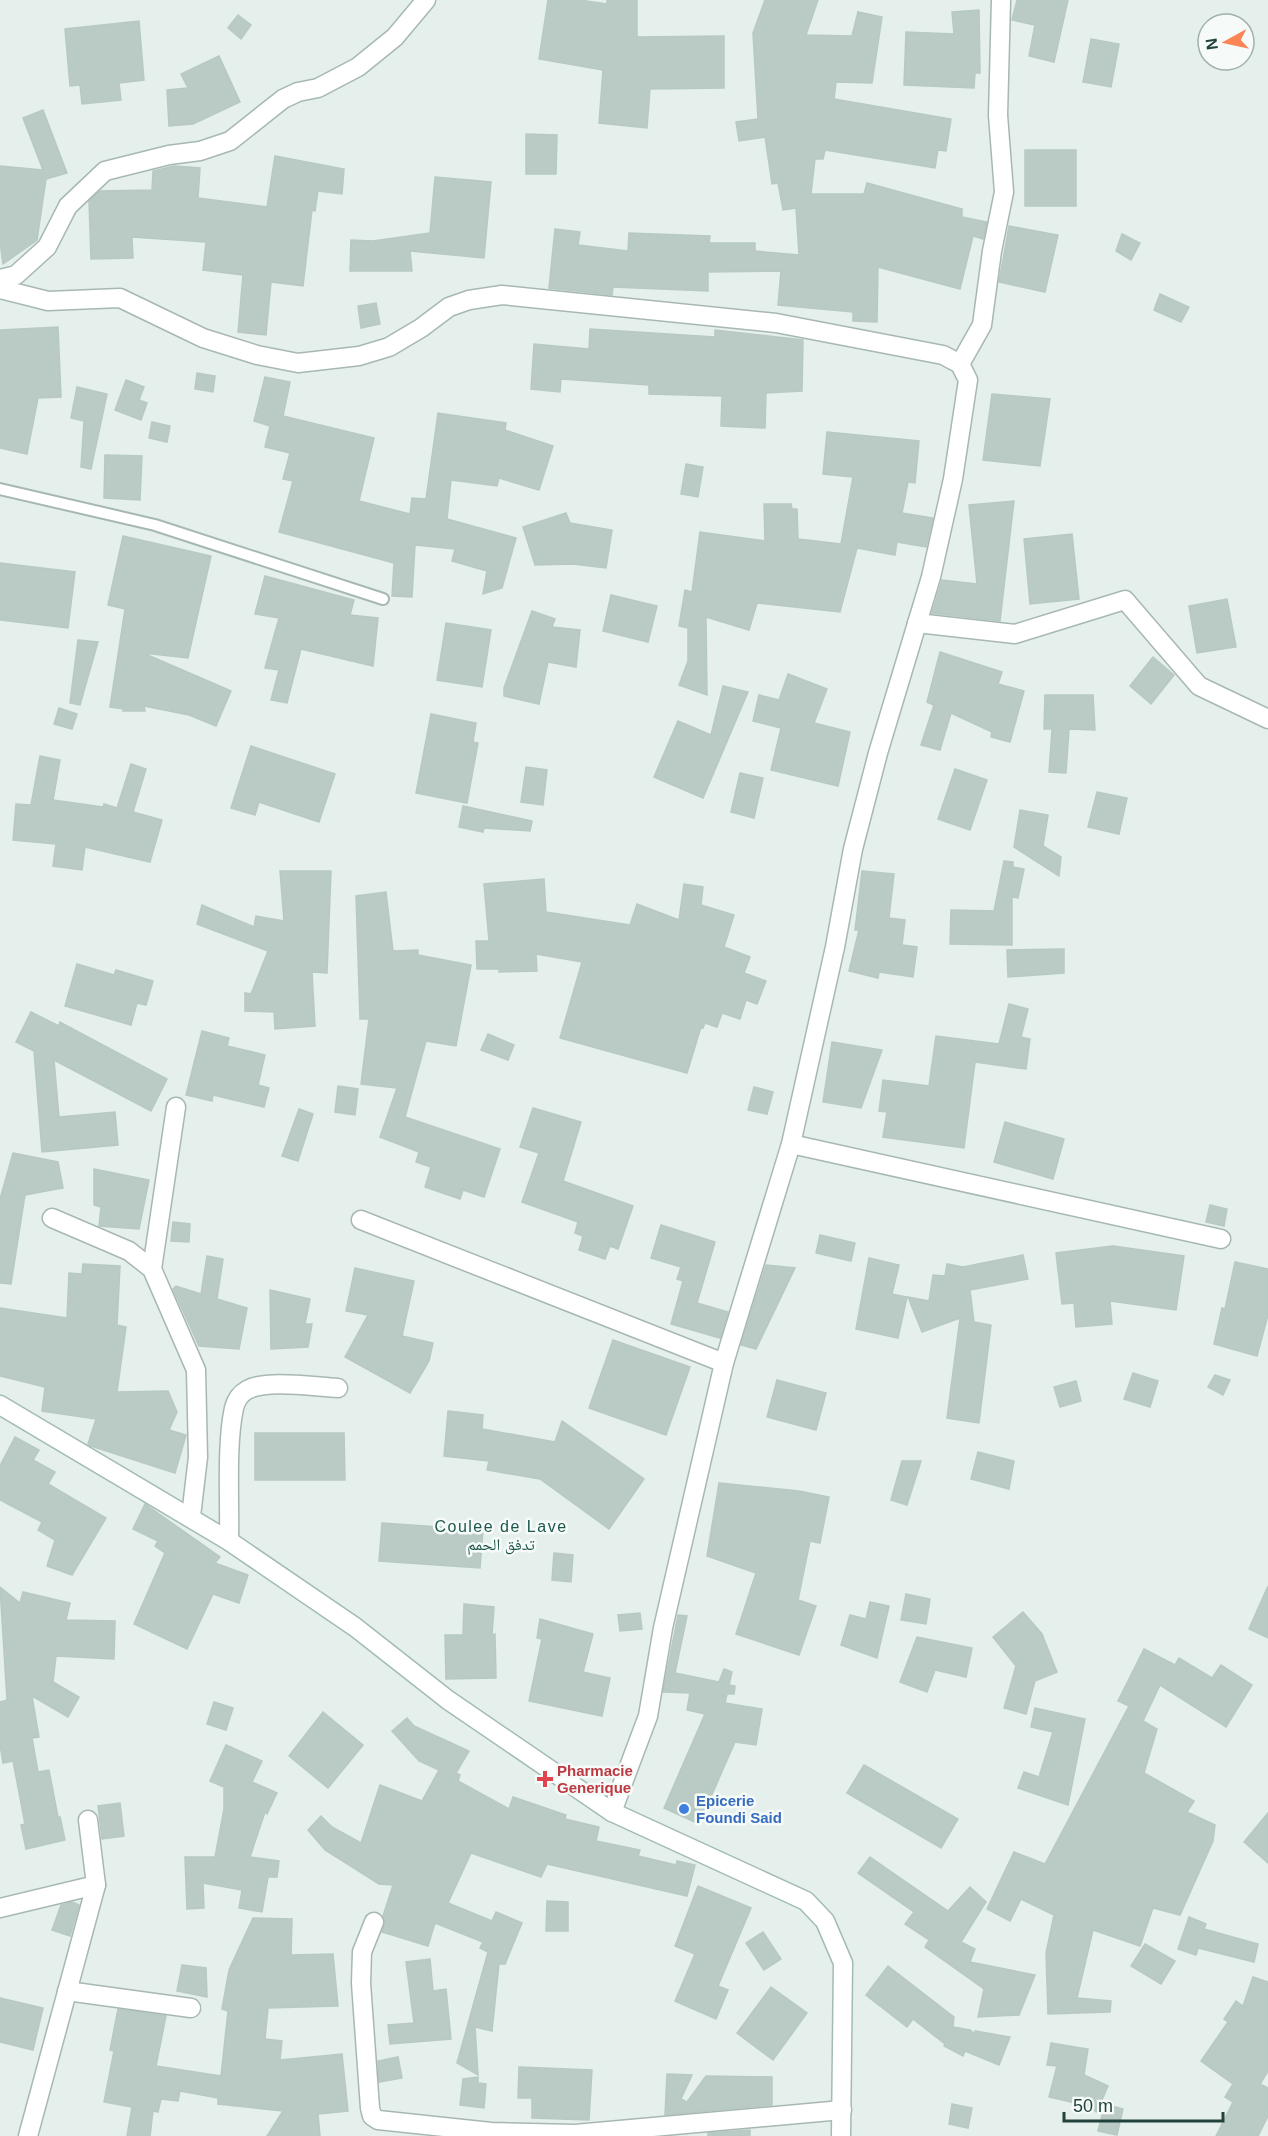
<svg xmlns="http://www.w3.org/2000/svg" width="1268" height="2136" font-family="Helvetica,'Noto Naskh Arabic',sans-serif">
<style>
.building{fill:#bacac4;stroke:#b7cac2;stroke-width:1.5}
.lines{fill:none;stroke-linecap:round;stroke-linejoin:round}
.lane-casing{stroke:#a7b8b3;stroke-width:14}
.street-casing{stroke:#a7b8b3;stroke-width:21}
.secondary-casing{stroke:#a2bcb4;stroke-width:21}
.lane{stroke:#fff;stroke-width:10}
.street{stroke:#fff;stroke-width:18}
.secondary{stroke:#fff;stroke-width:18}
.health-dot{fill:#e0444e;stroke:#f6fbf9;stroke-width:2}
.shop-dot{fill:#3f7fe0;stroke:#f6fbf9;stroke-width:2}
.labels{text-anchor:middle;dominant-baseline:central;stroke-width:5;stroke-linejoin:round;paint-order:stroke}
.health-label{font-size:15px;font-weight:bold;fill:#be3a42;stroke:#f6fbf9;text-anchor:start}
.shop-label{font-size:15px;font-weight:bold;fill:#366cbe;stroke:#f6fbf9;text-anchor:start}
.neighbourhood-label{font-size:16px;letter-spacing:1.5px;fill:#1c574b;stroke:#f6fbf9}
</style>
<rect width="100%" height="100%" fill="#e5efeb"/>
<g class="building">
<polygon points="548,0 579,0 607,4 607,0 637,0 637,37 724,36 724,88 650,89 647,128 599,123 603,70 539,59"/>
<polygon points="765,0 818,0 806,35 852,36 858,12 882,17 872,83 836,82 834,99 951,119 946,151 938,150 935,168 825,150 823,159 815,159 811,194 864,194 867,183 962,209 962,217 987,222 983,239 973,236 960,289 878,267 877,322 853,321 853,312 778,305 781,271 708,272 708,291 613,287 612,295 549,288 555,229 580,232 578,245 628,251 629,233 710,236 709,243 755,243 755,251 799,255 796,208 783,210 778,183 772,184 765,137 739,141 736,122 758,119 753,33"/>
<polygon points="1017,0 1068,0 1054,62 1029,56 1035,25 1012,20"/>
<polygon points="979,10 980,73 975,73 974,88 904,85 906,32 954,34 952,12"/>
<polygon points="238,15 251,25 241,39 228,28"/>
<polygon points="139,21 144,80 119,83 121,100 82,104 80,85 70,86 65,29"/>
<polygon points="1091,39 1119,44 1111,87 1083,82"/>
<polygon points="219,56 240,102 193,124 169,126 167,90 188,88 181,74"/>
<polygon points="43,110 67,173 46,179 37,240 3,264 0,242 0,166 43,170 23,118"/>
<polygon points="526,134 557,135 556,174 526,174"/>
<rect x="1025" y="150" width="51" height="56"/>
<polygon points="275,156 344,169 342,194 318,191 315,211 312,210 303,286 271,282 266,335 238,332 243,275 203,270 206,242 132,237 133,258 91,259 89,201 100,191 152,190 153,171 174,166 200,168 198,198 267,207"/>
<polygon points="435,177 491,182 484,258 410,251 412,271 350,271 351,240 373,241 430,233"/>
<polygon points="1009,226 1058,235 1045,292 999,282"/>
<polygon points="1122,234 1140,243 1131,260 1116,251"/>
<polygon points="1160,294 1189,307 1181,322 1154,310"/>
<polygon points="376,303 380,324 361,328 358,306"/>
<polygon points="58,327 61,397 38,398 27,454 0,448 0,330"/>
<polygon points="590,329 715,337 715,330 803,340 802,391 766,393 765,428 721,426 722,396 649,394 649,385 561,379 560,392 531,389 534,344 589,349"/>
<polygon points="197,373 215,376 213,392 195,389"/>
<polygon points="265,377 290,382 283,416 374,438 359,501 410,514 412,498 426,499 438,413 506,423 505,430 553,446 539,490 499,478 497,486 451,480 447,519 516,538 502,588 483,594 487,571 452,561 455,549 415,545 412,597 392,596 394,563 279,532 293,481 283,479 290,453 265,447 270,426 254,421"/>
<polygon points="126,380 144,387 139,400 147,403 141,420 115,410"/>
<polygon points="77,387 107,394 91,469 81,467 84,421 71,418"/>
<polygon points="992,394 1050,399 1040,466 983,460"/>
<polygon points="152,422 170,426 167,442 149,438"/>
<polygon points="827,432 919,441 915,483 908,482 902,513 933,518 926,547 897,542 895,555 857,548 840,612 757,603 749,630 706,617 707,695 679,685 688,661 688,628 679,626 685,590 692,592 700,532 765,541 764,504 791,504 792,509 797,509 798,539 841,544 853,477 823,474"/>
<polygon points="105,455 142,456 140,500 104,498"/>
<polygon points="686,464 703,467 698,497 681,494"/>
<polygon points="1014,501 1000,621 932,613 942,580 977,584 969,505"/>
<polygon points="566,513 570,523 612,530 606,568 573,564 535,565 523,527"/>
<polygon points="1072,534 1079,599 1030,604 1024,539"/>
<polygon points="123,536 211,556 188,658 143,653 231,691 216,726 189,715 144,706 145,711 123,711 124,709 110,707 125,609 108,605"/>
<polygon points="0,563 75,572 68,628 0,620"/>
<polygon points="265,576 354,600 350,615 378,618 373,666 301,649 287,703 271,700 279,670 265,668 279,618 255,614"/>
<polygon points="611,595 657,606 648,642 603,631"/>
<polygon points="1227,599 1236,647 1197,653 1189,606"/>
<polygon points="532,611 555,619 552,627 580,630 576,667 548,662 539,704 504,696 504,688"/>
<polygon points="446,623 491,630 482,687 437,680"/>
<polygon points="78,640 98,642 80,705 70,703"/>
<polygon points="940,652 1002,672 998,684 1024,691 1010,742 991,737 992,732 951,713 940,750 921,745 934,705 927,702"/>
<polygon points="1153,657 1174,675 1151,704 1130,686"/>
<polygon points="788,674 827,689 814,723 850,732 838,786 771,770 781,728 753,721 759,695 779,700"/>
<polygon points="723,686 748,692 703,798 654,777 678,721 711,735"/>
<polygon points="1045,695 1093,695 1095,730 1069,729 1066,773 1049,772 1052,729 1044,729"/>
<polygon points="59,708 77,714 72,729 54,724"/>
<polygon points="431,714 476,723 473,742 478,743 467,803 416,793"/>
<polygon points="251,746 335,774 319,822 259,802 255,815 231,808"/>
<polygon points="40,756 60,760 53,800 103,807 104,804 117,808 131,764 146,769 133,812 162,820 150,862 85,847 82,870 53,866 56,844 13,840 16,804 31,805"/>
<polygon points="526,767 547,770 543,805 521,802"/>
<polygon points="955,769 987,780 970,830 938,819"/>
<polygon points="740,773 763,778 754,818 731,812"/>
<polygon points="1097,792 1127,798 1119,834 1088,827"/>
<polygon points="463,806 532,821 530,831 484,828 483,832 459,827"/>
<polygon points="1020,810 1048,815 1043,846 1061,857 1059,876 1014,847"/>
<polygon points="1004,861 1013,862 1013,867 1024,869 1018,898 1012,897 1012,945 950,944 951,910 994,911"/>
<polygon points="280,871 331,871 327,973 312,972 315,1026 275,1029 274,1012 245,1011 245,993 251,994 268,951 197,924 202,905 254,927 256,916 284,921"/>
<polygon points="862,871 894,874 889,918 905,920 902,945 917,947 913,977 879,972 878,978 849,971 859,930 855,930"/>
<polygon points="544,879 546,912 630,925 637,904 679,920 684,884 703,887 701,905 734,915 724,947 750,957 744,973 766,981 757,1004 746,1000 740,1019 722,1013 717,1027 705,1023 703,1028 701,1027 687,1073 560,1038 582,962 536,954 537,971 499,972 499,969 477,969 476,941 489,941 484,884"/>
<polygon points="386,892 393,951 418,950 418,955 471,965 456,1046 426,1041 405,1117 500,1149 484,1197 463,1190 460,1199 425,1187 431,1167 416,1162 419,1152 380,1137 397,1088 361,1084 369,1019 360,1019 356,896"/>
<polygon points="1064,949 1064,973 1008,977 1007,950"/>
<polygon points="77,964 114,975 116,970 153,981 146,1005 137,1003 131,1025 65,1006"/>
<polygon points="1009,1004 1028,1009 1021,1037 1030,1039 1026,1069 975,1062 964,1148 883,1137 887,1112 879,1111 883,1080 929,1086 936,1036 999,1044"/>
<polygon points="31,1012 59,1026 60,1022 167,1079 151,1111 54,1060 59,1117 115,1112 118,1145 42,1152 34,1051 16,1042"/>
<polygon points="202,1031 229,1038 227,1046 265,1055 258,1085 269,1088 264,1107 213,1095 212,1101 186,1095"/>
<polygon points="488,1034 514,1045 508,1060 481,1050"/>
<polygon points="832,1042 882,1050 861,1108 823,1102"/>
<polygon points="338,1086 358,1089 355,1115 335,1112"/>
<polygon points="754,1087 773,1092 767,1114 748,1110"/>
<polygon points="533,1108 581,1122 563,1181 633,1206 618,1249 610,1246 605,1259 579,1250 583,1236 575,1233 578,1222 522,1202 539,1153 520,1147"/>
<polygon points="299,1109 313,1114 298,1161 282,1156"/>
<polygon points="1005,1122 1064,1139 1053,1179 994,1162"/>
<polygon points="13,1153 58,1162 63,1188 25,1195 11,1284 0,1283 0,1199"/>
<polygon points="94,1169 149,1180 139,1229 99,1226 101,1207 94,1205"/>
<polygon points="1210,1205 1227,1209 1224,1226 1206,1222"/>
<polygon points="173,1222 190,1224 189,1242 171,1241"/>
<polygon points="661,1225 715,1242 697,1303 728,1312 720,1338 671,1324 683,1281 677,1279 681,1267 651,1258"/>
<polygon points="820,1235 855,1243 851,1261 816,1253"/>
<polygon points="1113,1246 1184,1256 1176,1310 1110,1301 1112,1324 1076,1327 1074,1303 1062,1304 1056,1253"/>
<polygon points="1023,1255 1028,1279 970,1290 974,1322 991,1325 979,1423 947,1418 960,1318 922,1332 908,1297 929,1301 933,1275 945,1276 947,1264 963,1267"/>
<polygon points="207,1256 223,1259 217,1299 247,1308 239,1349 199,1346 173,1289 176,1286 201,1294"/>
<polygon points="869,1258 899,1265 892,1294 907,1297 898,1338 856,1329"/>
<polygon points="1235,1262 1268,1269 1268,1315 1257,1356 1214,1344 1222,1308 1225,1309"/>
<polygon points="83,1264 120,1266 117,1325 126,1327 117,1392 168,1391 177,1412 169,1430 186,1435 175,1473 91,1446 88,1444 96,1419 42,1411 45,1387 0,1376 0,1308 67,1318 69,1273 82,1274"/>
<polygon points="766,1265 795,1268 756,1349 741,1345"/>
<polygon points="355,1268 414,1281 402,1336 433,1343 429,1361 410,1393 345,1357 368,1315 346,1311"/>
<polygon points="270,1290 310,1299 305,1324 312,1324 308,1347 271,1349"/>
<polygon points="613,1340 690,1367 666,1435 589,1408"/>
<polygon points="1133,1373 1158,1381 1150,1407 1124,1399"/>
<polygon points="1215,1375 1230,1380 1223,1395 1208,1387"/>
<polygon points="777,1380 826,1393 816,1430 767,1417"/>
<polygon points="1076,1381 1081,1401 1060,1407 1054,1387"/>
<polygon points="448,1411 483,1415 482,1429 555,1442 562,1421 644,1479 609,1529 540,1479 487,1470 489,1461 444,1456"/>
<polygon points="255,1433 344,1433 345,1480 255,1480"/>
<polygon points="15,1437 39,1450 33,1460 55,1472 48,1484 106,1518 72,1575 47,1566 55,1540 38,1530 42,1522 0,1500 0,1466"/>
<polygon points="978,1452 1014,1461 1009,1489 971,1479"/>
<polygon points="902,1461 921,1461 907,1505 891,1500"/>
<polygon points="719,1483 799,1491 829,1497 820,1543 810,1541 798,1600 816,1606 799,1655 736,1634 756,1573 707,1556"/>
<polygon points="145,1504 220,1557 215,1563 248,1575 239,1603 213,1594 187,1649 134,1624 165,1553 155,1546 158,1541 133,1529"/>
<polygon points="382,1523 483,1530 480,1568 379,1561"/>
<polygon points="554,1553 573,1555 571,1582 552,1580"/>
<polygon points="1268,1586 1268,1638 1249,1629"/>
<polygon points="0,1587 20,1603 23,1592 70,1603 66,1620 115,1621 114,1659 56,1656 53,1682 79,1697 68,1717 32,1696 39,1737 32,1738 38,1772 49,1770 58,1817 60,1817 65,1840 26,1849 21,1825 25,1824 13,1761 3,1763 0,1745 0,1702 7,1700"/>
<polygon points="906,1594 930,1599 926,1624 901,1620"/>
<polygon points="870,1602 889,1606 877,1658 841,1645 850,1615 866,1619"/>
<polygon points="464,1604 494,1607 492,1635 495,1634 496,1678 446,1679 445,1635 463,1635"/>
<polygon points="1023,1612 1042,1634 1057,1672 1035,1681 1026,1714 1004,1708 1016,1666 993,1637"/>
<polygon points="640,1613 642,1629 620,1631 618,1615"/>
<polygon points="678,1615 687,1616 675,1673 719,1682 724,1669 732,1672 729,1685 735,1686 734,1694 727,1694 725,1703 762,1709 756,1745 735,1742 699,1824 664,1808 705,1714 687,1710 690,1693 663,1692"/>
<polygon points="540,1619 593,1634 583,1672 610,1678 602,1716 529,1701 542,1639 537,1638"/>
<polygon points="917,1637 972,1648 966,1677 935,1670 927,1692 900,1682"/>
<polygon points="1144,1649 1175,1665 1179,1658 1212,1678 1221,1665 1252,1685 1226,1727 1160,1685 1143,1721 1157,1729 1144,1773 1194,1801 1187,1812 1215,1825 1213,1841 1180,1915 1153,1908 1140,1946 1093,1930 1077,1998 1111,2001 1110,2012 1048,2014 1046,1953 1054,1915 1021,1899 1010,1921 987,1909 1014,1852 1045,1864 1129,1706 1118,1701"/>
<polygon points="214,1702 233,1708 226,1730 207,1724"/>
<polygon points="1035,1708 1085,1719 1068,1805 1018,1788 1024,1772 1039,1777 1053,1732 1031,1727"/>
<polygon points="323,1712 363,1745 328,1788 289,1756"/>
<polygon points="407,1718 414,1726 469,1751 456,1773 460,1775 458,1781 509,1809 513,1797 566,1815 565,1819 599,1827 596,1841 640,1850 638,1856 676,1865 677,1861 695,1865 687,1896 547,1864 548,1862 541,1877 471,1853 448,1903 492,1921 496,1912 522,1923 505,1964 499,1964 492,2031 475,2027 478,2075 457,2063 488,1952 480,1948 483,1942 435,1923 428,1946 382,1932 383,1916 393,1885 379,1884 325,1850 308,1830 321,1816 332,1827 361,1843 380,1785 422,1801 439,1770 419,1761 392,1731"/>
<polygon points="226,1745 262,1761 252,1782 277,1793 267,1814 265,1812 250,1857 279,1861 277,1877 268,1877 262,1912 239,1908 242,1890 203,1883 204,1908 187,1909 185,1857 215,1857 224,1809 224,1787 210,1781"/>
<polygon points="864,1765 958,1819 941,1848 847,1793"/>
<polygon points="120,1803 124,1836 102,1839 98,1806"/>
<polygon points="1268,1813 1268,1863 1244,1842"/>
<polygon points="870,1857 948,1911 970,1887 986,1902 961,1942 975,1949 970,1962 1035,1975 1019,2015 978,2017 984,1989 925,1947 929,1940 905,1924 914,1912 858,1873"/>
<polygon points="698,1886 751,1908 718,1986 728,1990 716,2019 675,2001 695,1954 675,1946"/>
<polygon points="547,1901 568,1902 568,1931 546,1931"/>
<polygon points="72,1902 79,1905 70,1936 52,1930 61,1905"/>
<polygon points="1189,1917 1206,1924 1204,1929 1258,1944 1254,1962 1198,1948 1196,1955 1178,1949"/>
<polygon points="253,1918 292,1919 291,1955 333,1954 338,2006 268,2008 265,2039 282,2041 280,2060 342,2054 348,2111 318,2114 320,2136 267,2136 283,2111 218,2104 218,2098 180,2091 178,2101 161,2099 158,2112 153,2111 150,2136 127,2136 132,2107 104,2102 114,2051 110,2050 118,2009 166,2016 156,2066 221,2076 228,2011 222,2009 229,1970"/>
<polygon points="763,1932 781,1959 764,1970 746,1943"/>
<polygon points="1145,1944 1175,1961 1161,1984 1131,1966"/>
<polygon points="430,1959 433,1991 446,1989 451,2039 390,2044 388,2025 414,2023 406,1962"/>
<polygon points="182,1965 206,1968 207,1997 177,1991"/>
<polygon points="888,1966 954,2017 953,2027 970,2030 975,2034 975,2031 1010,2037 999,2065 965,2051 963,2056 944,2046 945,2044 913,2019 907,2027 866,1995"/>
<polygon points="1253,1977 1268,1982 1268,2071 1260,2084 1268,2088 1268,2116 1258,2136 1216,2136 1233,2102 1225,2097 1233,2084 1201,2061 1228,2022 1224,2019 1236,2001 1243,2006"/>
<polygon points="771,1987 807,2013 773,2060 737,2033"/>
<polygon points="0,1998 43,2008 33,2050 0,2042"/>
<polygon points="1051,2043 1088,2049 1084,2075 1108,2086 1097,2112 1084,2105 1049,2097 1057,2066 1047,2065"/>
<polygon points="398,2057 402,2078 379,2082 378,2061"/>
<polygon points="519,2067 592,2070 589,2120 532,2118 532,2098 518,2098"/>
<polygon points="667,2074 692,2075 681,2099 687,2102 706,2076 772,2077 772,2105 665,2115"/>
<polygon points="478,2077 478,2083 486,2084 484,2108 460,2105 463,2079"/>
<polygon points="952,2104 972,2108 968,2128 949,2124"/>
<polygon points="1105,2104 1123,2109 1117,2135 1098,2131"/>
<polygon points="750,2130 750,2136 708,2136 708,2133"/>
</g>
<g class="lines">
<defs>
<polyline id="lane" points="0,489 155,525 383,599"/>
<g id="street">
<polyline points="0,279 16,275 47,247 68,206 105,171 169,155 200,151 230,141 283,99 298,92 318,88 358,67 395,37 426,0"/>
<polyline points="0,289 48,301 120,298 203,338 257,355 298,363 359,356 389,347 421,328 449,307 469,300 502,295 776,323 943,355 960,364 968,380 953,479 931,577 878,753 853,849 835,947 791,1144 724,1363 663,1628 648,1716 612,1812"/>
<polyline points="960,364 982,325 992,251 1004,192 998,115 1001,0"/>
<polyline points="917,623 1015,634 1125,600 1199,686 1268,719"/>
<polyline points="791,1144 1221,1239"/>
<polyline points="52,1218 129,1251 152,1269 196,1370 198,1457 191,1516"/>
<polyline points="361,1220 724,1363"/>
<polyline points="152,1269 176,1107"/>
<path d="M229,1541C230,1501 226,1445 234,1408C236,1400 240,1394 247,1390C266,1379 315,1387 338,1388"/>
<polyline points="0,1908 96,1885"/>
<polyline points="374,1922 362,1952 361,1983 370,2108 372,2116 378,2120 491,2132 575,2134 842,2110"/>
<polyline points="67,1991 191,2008"/>
<polyline points="28,2136 96,1885 88,1820"/>
</g>
<polyline id="secondary" points="0,1405 229,1541 355,1627 448,1700 612,1812 806,1901 825,1921 843,1963 841,2136"/>
</defs>
<use href="#lane" class="lane-casing"/>
<use href="#street" class="street-casing"/>
<use href="#secondary" class="secondary-casing"/>
<use href="#lane" class="lane"/>
<use href="#street" class="street"/>
<use href="#secondary" class="secondary"/>
</g>
<path class="health-dot" d="M542 1770h6v6h6v6h-6v6h-6v-6h-6v-6h6z"/>
<circle class="shop-dot" cx="684" cy="1809" r="6"/>
<g class="labels">
<g class="health-label">
<text x="557" y="1770">Pharmacie<tspan x="557" dy="17">Generique</tspan></text>
</g>
<g class="shop-label">
<text x="696" y="1800">Epicerie<tspan x="696" dy="17">Foundi Said</tspan></text>
</g>
<g class="neighbourhood-label">
<text x="501" y="1526">Coulee de Lave<tspan x="501" dy="18">تدفق الحمم</tspan></text>
</g>
</g>
<g transform="translate(1226 42) rotate(262)"><circle r="28" fill="#f6fbf9" stroke="#a1b1ad" stroke-width="1.5"/>
<path d="M0-4.5L10 22L0 15L-10 22Z" fill="#fc8556"/>
<text y="-9" font-size="16" font-weight="bold" text-anchor="middle" fill="#22433b">N</text>
</g>
<path d="M1064 2112v9h159v-9" fill="none" stroke="#22433b" stroke-width="3"/>
<text x="1073" y="2112" font-size="18" fill="#22433b" stroke="#f6fbf9" stroke-width="4.5" paint-order="stroke">50 m</text>
</svg>
